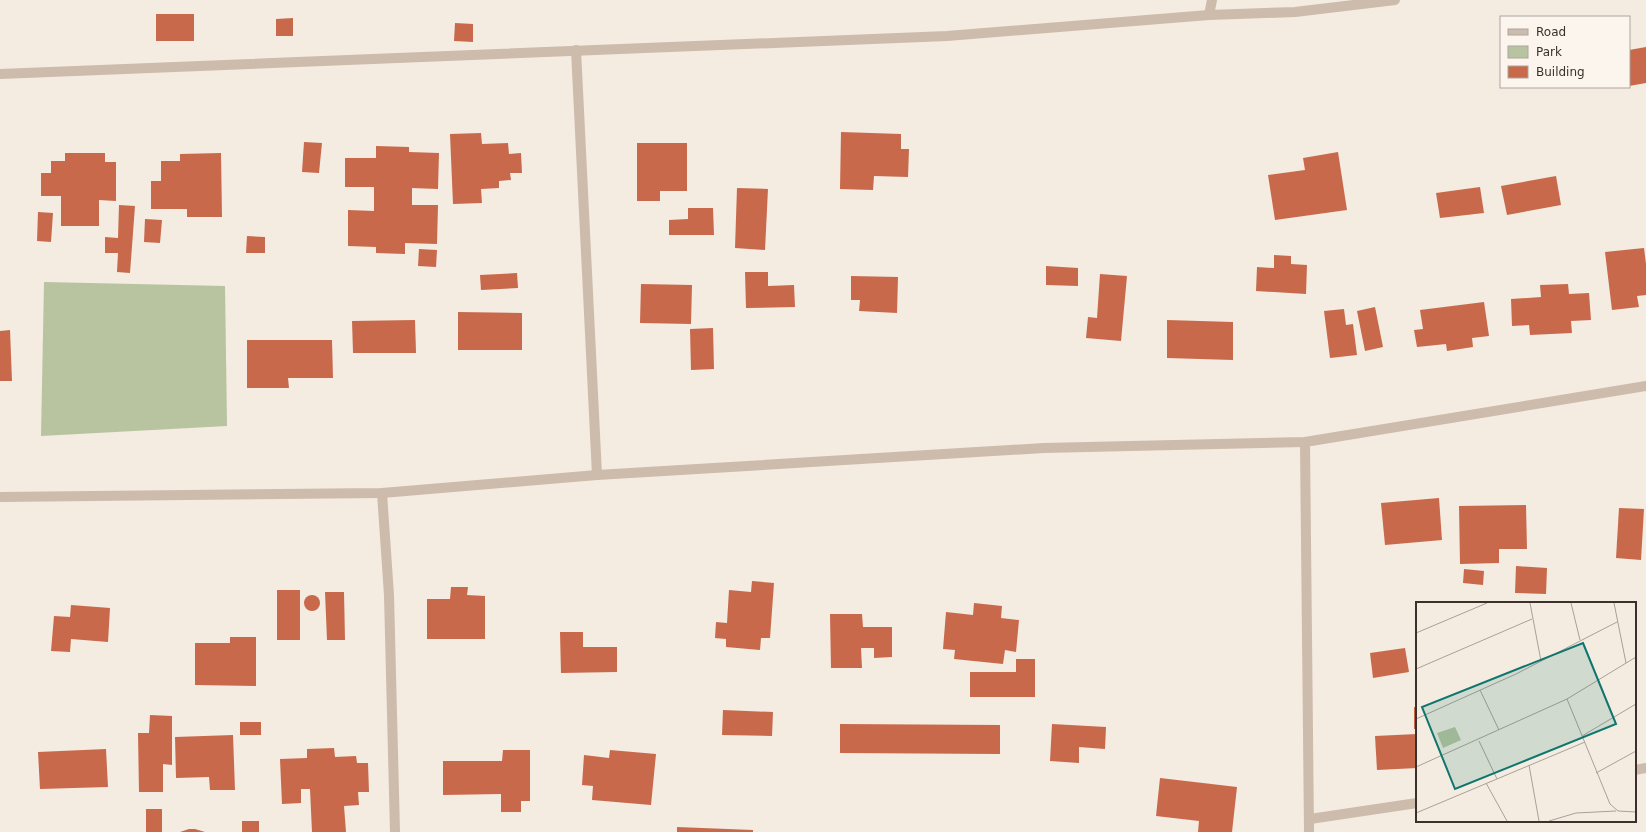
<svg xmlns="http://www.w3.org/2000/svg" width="1646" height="832" font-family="'DejaVu Sans',sans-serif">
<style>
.green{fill:#b8c4a0}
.building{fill:#c8694b}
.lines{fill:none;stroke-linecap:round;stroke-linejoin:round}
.minor{stroke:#cdbbac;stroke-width:10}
.inset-road{fill:none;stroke:#aaa098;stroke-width:1}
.view{fill:#0f766e;fill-opacity:0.15;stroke:#0f766e;stroke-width:2}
.inset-edge{fill:none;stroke:#3b302b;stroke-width:2}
</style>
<rect width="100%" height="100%" fill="#f4ebe1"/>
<polygon class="green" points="44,282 225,286 227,426 41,436"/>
<g class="building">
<rect x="156" y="14" width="38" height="27"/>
<polygon points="293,18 293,36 276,36 276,19"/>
<polygon points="455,23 473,24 473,42 454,41"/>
<polygon points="1646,47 1646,83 1629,86 1629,50"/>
<polygon points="841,132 901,134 901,149 909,149 908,177 874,176 873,190 840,189"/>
<polygon points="481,133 482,144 508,143 509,154 521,153 522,173 510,173 511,180 499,181 499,188 481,189 482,203 453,204 450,134"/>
<polygon points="304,142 322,143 319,173 302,172"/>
<polygon points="637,143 687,143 687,191 660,191 660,201 637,201"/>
<polygon points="376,146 409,147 409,152 439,153 438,189 412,188 412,205 438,205 437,244 405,243 405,254 376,253 376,247 348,246 348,210 374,211 374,187 345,187 345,158 376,158"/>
<polygon points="1338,152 1347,210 1275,220 1268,175 1305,170 1303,158"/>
<polygon points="65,153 105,153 105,162 116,162 116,201 99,200 99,226 61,226 61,196 41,196 41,173 51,173 51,161 65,161"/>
<polygon points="221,153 222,217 187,217 187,209 151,209 151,181 161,181 161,161 180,161 180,154"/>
<polygon points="1556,176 1561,205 1507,215 1501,186"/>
<polygon points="1480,187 1484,213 1440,218 1436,193"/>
<polygon points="737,188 768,189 765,250 735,248"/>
<polygon points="119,205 135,206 130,273 117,272 118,253 105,253 105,237 118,238"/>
<polygon points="688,208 713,208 714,235 669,235 669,220 688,219"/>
<polygon points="38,212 53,213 51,242 37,241"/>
<polygon points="145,219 162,220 160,243 144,242"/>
<polygon points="247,236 265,237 265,253 246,253"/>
<polygon points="1644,248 1646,264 1646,295 1637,296 1639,307 1612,310 1605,252"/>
<polygon points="419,249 437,250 436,267 418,266"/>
<polygon points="1274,255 1291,256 1291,264 1307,265 1306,294 1256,291 1257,267 1274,268"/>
<polygon points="1046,266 1078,268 1078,286 1046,285"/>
<polygon points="745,272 768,272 768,286 794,285 795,307 746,308"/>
<polygon points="517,273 518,288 481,290 480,275"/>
<polygon points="1100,274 1127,276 1121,341 1086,338 1088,317 1097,318"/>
<polygon points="851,276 898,277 897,313 859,311 860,300 851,300"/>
<polygon points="641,284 692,285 691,324 640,323"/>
<polygon points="1568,284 1569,294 1589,293 1591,320 1571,321 1572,333 1530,335 1529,325 1512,326 1511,299 1541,297 1540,285"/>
<polygon points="1484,302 1489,336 1472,338 1473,347 1447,351 1446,344 1417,347 1414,330 1423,329 1420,310"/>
<polygon points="1375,307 1383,347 1365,351 1357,311"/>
<polygon points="1344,309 1346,325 1353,324 1357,355 1330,358 1324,311"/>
<polygon points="458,312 522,313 522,350 458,350"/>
<polygon points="415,320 416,353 353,353 352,321"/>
<polygon points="1167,320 1233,322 1233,360 1167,358"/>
<polygon points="713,328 714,369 691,370 690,329"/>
<polygon points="10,330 12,381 0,381 0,331"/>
<polygon points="247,340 332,340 333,378 288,378 289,388 247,388"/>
<polygon points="1439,498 1442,540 1385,545 1381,503"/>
<polygon points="1526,505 1527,549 1499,549 1499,563 1460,564 1459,506"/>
<polygon points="1619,508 1644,509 1641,560 1616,558"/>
<polygon points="1516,566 1547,568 1546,594 1515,593"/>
<polygon points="1464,569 1484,571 1483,585 1463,583"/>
<polygon points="752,581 774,583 770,638 761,638 760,650 726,647 726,639 715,638 716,622 727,623 729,590 751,592"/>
<polygon points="451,587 468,587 467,595 485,596 485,639 427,639 427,599 450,599"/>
<rect x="277" y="590" width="23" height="50"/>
<polygon points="325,592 344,592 345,640 327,640"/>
<circle cx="312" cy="603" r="8"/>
<polygon points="974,603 1002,606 1001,618 1019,620 1016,652 1005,650 1003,664 954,659 955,650 943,649 946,612 973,615"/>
<polygon points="71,605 110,608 108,642 71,639 70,652 51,651 54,616 70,617"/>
<polygon points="830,614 862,614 863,627 892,627 892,657 874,658 874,648 861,648 862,668 831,668"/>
<polygon points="560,632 583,632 583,647 617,647 617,672 561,673"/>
<polygon points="230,637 256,637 256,686 195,685 195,643 230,643"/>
<polygon points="1405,648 1409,672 1373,678 1370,653"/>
<polygon points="1016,659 1035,659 1035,697 970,697 970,672 1016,672"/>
<rect x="1414" y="707" width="3" height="22"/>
<polygon points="723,710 773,712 772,736 722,735"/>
<polygon points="150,715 172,716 172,765 163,764 163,792 139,792 138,733 149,733"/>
<rect x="240" y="722" width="21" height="13"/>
<polygon points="840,724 1000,725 1000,754 840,753"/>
<polygon points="1052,724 1106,727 1105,749 1079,747 1079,763 1050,761"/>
<polygon points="1417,734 1417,768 1377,770 1375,736"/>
<polygon points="233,735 235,790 210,790 209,777 176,778 175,737"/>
<polygon points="334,748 335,757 356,756 357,763 368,763 369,792 358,792 359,805 344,806 346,832 312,832 310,789 301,789 301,803 282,804 280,759 307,758 307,749"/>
<polygon points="106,749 108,787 40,789 38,752"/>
<polygon points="503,750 530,750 530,801 521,801 521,812 501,812 501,794 443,795 443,761 502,761"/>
<polygon points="610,750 656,754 651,805 592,800 593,786 582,785 584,755 609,758"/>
<polygon points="1160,778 1237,787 1232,832 1198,832 1199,821 1156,816"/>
<rect x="146" y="809" width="16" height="23"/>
<rect x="242" y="821" width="17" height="11"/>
<polygon points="677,827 753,830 753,832 677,832"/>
<polygon points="189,829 195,829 205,832 180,832"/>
</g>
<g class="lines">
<g class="minor">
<polyline points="1209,15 1212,0"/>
<polyline points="576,50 597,475"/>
<polyline points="0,74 947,36 1209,15 1295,12 1395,0"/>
<polyline points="1305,442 1309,832"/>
<polyline points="382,493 389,595 395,832"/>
<polyline points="0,497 382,493 597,475 1044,448 1305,442 1646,386"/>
<polyline points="1635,770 1646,768"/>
<polyline points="1310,819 1417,803"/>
</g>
</g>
<g transform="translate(1416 602)">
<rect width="220" height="220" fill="#f4ebe1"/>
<path d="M39,125L45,138L27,146L21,131Z" fill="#b8c4a0"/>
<path class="inset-road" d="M114,1L125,59M155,1L164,38M198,1L210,61M0,31L71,1M0,67L116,17M64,88L83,128M151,97L194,202L202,209L220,210M0,117L100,72L201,20M166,134L220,102M63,139L81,177M113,163L123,219M0,165L151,97L220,55M180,171L220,149M70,181L91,219M0,211L169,140M133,219L160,211L200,209"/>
<path class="view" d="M167,41L200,122L39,187L6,105Z"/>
<rect width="220" height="220" class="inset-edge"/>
</g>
<rect x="1500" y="16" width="130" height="72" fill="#fbf5ee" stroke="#aea6a0"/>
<rect x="1508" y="29" width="20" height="6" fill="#cdbbac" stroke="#aea6a0"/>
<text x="1536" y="36" font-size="12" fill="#3b302b">Road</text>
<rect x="1508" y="46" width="20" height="12" fill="#b8c4a0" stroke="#aea6a0"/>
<text x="1536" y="56" font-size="12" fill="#3b302b">Park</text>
<rect x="1508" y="66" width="20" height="12" fill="#c8694b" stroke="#aea6a0"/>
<text x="1536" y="76" font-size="12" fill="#3b302b">Building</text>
</svg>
